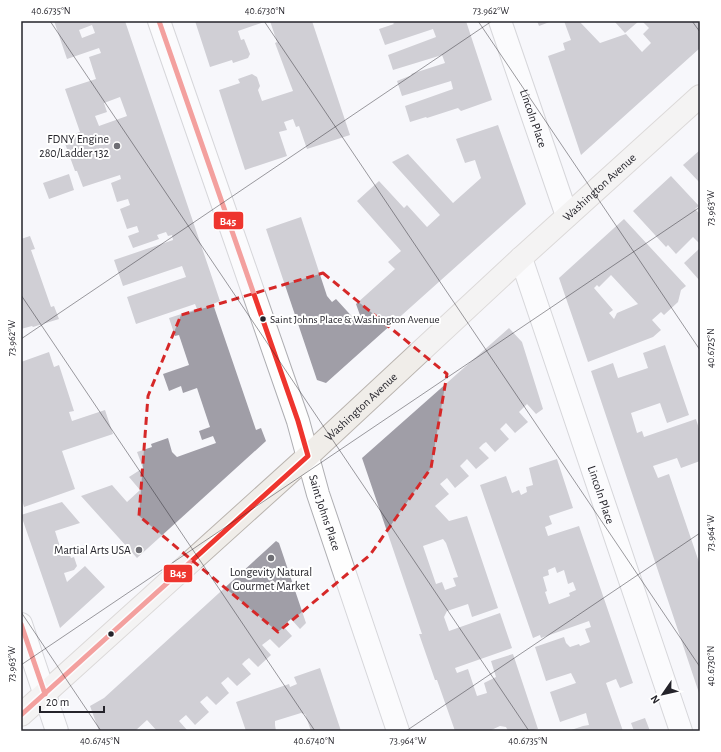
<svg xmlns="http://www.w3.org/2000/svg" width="721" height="752" font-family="'Alegreya Sans',sans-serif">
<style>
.building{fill:#a09ea7;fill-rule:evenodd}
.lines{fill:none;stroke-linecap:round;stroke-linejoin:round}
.minor-casing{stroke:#aeaeb2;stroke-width:24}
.major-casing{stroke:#bab4af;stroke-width:24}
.minor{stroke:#fefefe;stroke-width:22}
.major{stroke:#f0ede9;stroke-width:22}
.bus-1-casing{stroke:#fff;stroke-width:8}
.bus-1{stroke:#ee352e;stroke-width:5}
.marked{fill:none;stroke:#d62828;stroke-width:3;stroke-dasharray:8 5;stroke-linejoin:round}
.ticks{fill:none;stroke:#25242b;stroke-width:1;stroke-opacity:0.45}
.poi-dot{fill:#6e6e74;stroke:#fff;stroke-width:1.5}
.bus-dot{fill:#25242b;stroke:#fff;stroke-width:1.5}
.labels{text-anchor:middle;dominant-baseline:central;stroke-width:4;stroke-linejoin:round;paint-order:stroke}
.bus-label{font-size:11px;fill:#25242b;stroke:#fff;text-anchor:start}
.street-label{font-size:12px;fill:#25242b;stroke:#fff}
.poi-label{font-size:12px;fill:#25242b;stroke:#fff;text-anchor:end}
.line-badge{stroke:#fff;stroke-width:1.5}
.badge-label{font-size:11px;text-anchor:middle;font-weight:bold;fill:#fff}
.neatline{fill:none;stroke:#25242b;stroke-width:1.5}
.ticks-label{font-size:10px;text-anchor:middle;fill:#25242b}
</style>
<rect width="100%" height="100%" fill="#f7f7fb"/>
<g class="building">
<path d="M54,21H125L220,301L213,304L256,430L261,428L266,441L137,558L81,496L112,485L127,502L140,490L129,477L143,468L137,452L152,447L151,444L168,438L172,452L177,457L216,443L213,436L202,440L199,431L210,427L197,388L183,393L181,386L169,391L163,374L189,365L179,335L175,336L169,318L197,309L195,304L136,324L127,297L186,277L182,266L123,286L114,260L173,240L172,235L168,236L166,232L157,235L159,239L133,248L128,236L139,232L137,226L127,229L120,209L130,205L128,199L117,202L111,183L121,179L120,175L83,187L77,171H75L63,138L80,132L65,89L96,79L89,57L101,53L99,48L67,59ZM92,25L95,33L82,38L79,30ZM120,97L127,116L99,126L95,116L107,112L104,103Z"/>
<polygon points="195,21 267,21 238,31 241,40 244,39 250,54 248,58 233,63 232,60 210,67"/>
<polygon points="270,21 312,21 350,135 307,149 299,126 296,127 293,119 284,122 287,130 279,132 287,156 245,170 219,90 240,83 238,79 252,74 257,77 260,86 258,90 262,101 293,91 275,43 277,42"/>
<polygon points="398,21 466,21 492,100 461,111 458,108 427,118 426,117 410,122 405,106 453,89 451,81 402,96 397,81 412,75 411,74 445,63 442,55 393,70 388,55 436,37 433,29 385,45 379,29 394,24 393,23"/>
<polygon points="537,21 552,21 539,26"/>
<polygon points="564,21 579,21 600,43 626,34 642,52 651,43 643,34 649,28 642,21 700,21 700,48 581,155 548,56 565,50 563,43 571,40"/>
<polygon points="614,21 639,21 625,33"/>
<polygon points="498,125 526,204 326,383 317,380 266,229 301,217 327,296 332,302 336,299 357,322 361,318 356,304 395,269 388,262 401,251 357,201 379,181 404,208 407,205 427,227 440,215 392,162 408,154 453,203 481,178 475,160 465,163 456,139"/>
<polygon points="700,150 700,183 683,165"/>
<polygon points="69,174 74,190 49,199 43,183"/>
<polygon points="671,176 699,206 695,209 700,214 700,244 693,237 676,254 668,245 666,247 633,211"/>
<path d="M624,219L686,286L681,290L678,302L664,315L661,312L652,320L661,330L653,337L588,362L559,278ZM611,275L638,304L617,313L614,319L609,313L613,310L594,288L597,285L599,287Z"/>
<polygon points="30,236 35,249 31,250 51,307 54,306 59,319 33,327 32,326 21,329 21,239"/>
<polygon points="700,248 700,281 684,263"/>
<path d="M509,328L522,342L543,409L536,414L527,404L519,412L528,422L515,433L506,423L500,429L509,439L495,452L486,442L483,444L479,448L489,458L476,469L467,459L460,466L469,476L455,488L447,478L440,484L449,494L435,506L449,521L467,516L498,608L472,617L468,604L447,611L444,617L449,631L500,613L512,648L455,668L457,673L468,669L477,696L487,693L484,683L496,677L491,661L513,654L538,729L530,731H508L506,727L500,726L489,731H455L437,680H435L419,634H422L362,458ZM443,539L446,543L458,577L453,578L456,586L445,590L442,582L436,584L423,546Z"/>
<polygon points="665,345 689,415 667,423 660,403 631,413 637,433 642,431 644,437 696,419 700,432 700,461 681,468 677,458 653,466 658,478 669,474 700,565 700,696 591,371 613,363 618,378 648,368 643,353"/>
<polygon points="49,352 54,367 59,365 74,411 69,412 72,421 105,410 113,434 62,451 75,489 24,507 21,497 21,362"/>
<path d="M557,459L573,508L549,516L552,524L545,527L548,536L579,526L633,683L620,688L616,679L606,683L623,731H568L583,726L589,725L586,713L560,722L550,692L576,683L571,673L546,681L535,647L564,637L566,643L570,647L579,644L580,646L590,642L585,629L591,627L589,621L541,638L540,635L533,638L480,485L506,476L512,493L519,490L521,495L527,492L526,487L533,485L529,468ZM555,567L557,573L564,570L568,584L573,582L576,590L569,593L570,596L549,604L545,592L547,591L543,577L549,575L548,570Z"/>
<polygon points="62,502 80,523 55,531 62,553 68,551 71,558 74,557 77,566 74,570 64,573 67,582 85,566 105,587 60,628 21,515"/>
<polygon points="276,541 279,543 306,623 300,629 291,619 283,626 292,636 279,648 270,639 262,645 271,655 258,667 249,658 245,661 242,664 251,674 237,686 228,677 221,683 229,693 216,705 207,696 200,702 209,712 195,725 186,715 179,721 188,731 157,731 147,720 135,731 99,731 90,706 104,698"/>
<polygon points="320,668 341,731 311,731 305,714 301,713 275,721 275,725 276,731 246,731 236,702 289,684 290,687 297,684 294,677"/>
<polygon points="645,718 650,731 634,731 631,723"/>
</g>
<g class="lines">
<defs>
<g id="minor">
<path id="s1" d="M159,21L298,421L318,494L398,731"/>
<path id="s2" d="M500,21L567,216"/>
<path id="s3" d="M521,258L681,731"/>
<polyline points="21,624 57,731"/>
</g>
<g id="major">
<path id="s4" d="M21,715L308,456L521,258L700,96"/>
</g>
</defs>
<use href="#minor" class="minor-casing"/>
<use href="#major" class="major-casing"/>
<use href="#minor" class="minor"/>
<use href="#major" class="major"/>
<defs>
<g id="bus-1">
<polyline points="21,624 45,694"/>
<polyline points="21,715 308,456 298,421 159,21"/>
</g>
</defs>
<use href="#bus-1" class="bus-1-casing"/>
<use href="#bus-1" class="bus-1"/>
</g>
<path d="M0 0H721V752H0ZM323,273L447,374L431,468L370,555L278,632L139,516L148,396L181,315Z" fill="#f7f7fb" fill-opacity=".55" fill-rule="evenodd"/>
<path class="marked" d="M323,273L447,374L431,468L370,555L278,632L139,516L148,396L181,315Z"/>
<path class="ticks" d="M50,21L529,731M264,21L700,667M478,21L700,350M692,21L700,32M21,295L315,731M21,339L492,21M21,612L101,731M21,665L700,207M406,731L700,533"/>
<g class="poi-dot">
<circle cx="117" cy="146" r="4"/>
<circle cx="139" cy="550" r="4"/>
<circle cx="271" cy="558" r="4"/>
</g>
<g class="bus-dot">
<circle cx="263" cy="319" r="3.5"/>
<circle cx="111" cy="634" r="3.5"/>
</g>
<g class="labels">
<g class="bus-label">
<text x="270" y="319">Saint Johns Place &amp; Washington Avenue</text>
</g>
<g class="street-label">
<text stroke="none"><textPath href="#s2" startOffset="103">Lincoln Place</textPath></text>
<text stroke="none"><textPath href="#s4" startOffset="783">Washington Avenue</textPath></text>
<text stroke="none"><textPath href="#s4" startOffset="459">Washington Avenue</textPath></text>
<text stroke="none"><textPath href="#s3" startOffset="250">Lincoln Place</textPath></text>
<text stroke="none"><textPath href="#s1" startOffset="519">Saint Johns Place</textPath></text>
</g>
<g class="poi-label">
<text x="109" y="139">FDNY Engine<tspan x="109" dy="14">280/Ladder 132</tspan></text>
<text x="131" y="550">Martial Arts USA</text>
<text x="271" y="572" text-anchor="middle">Longevity Natural<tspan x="271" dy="14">Gourmet Market</tspan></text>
</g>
</g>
<g class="line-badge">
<rect x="213" y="211" width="31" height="19" rx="4" fill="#ee352e"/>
<rect x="163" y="564" width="30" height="19" rx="4" fill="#ee352e"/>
</g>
<g class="badge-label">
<text x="228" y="225">B45</text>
<text x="178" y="577">B45</text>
</g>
<rect width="721" height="752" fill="none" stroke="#ffffff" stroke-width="44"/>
<g transform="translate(663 694) rotate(236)" stroke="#ffffff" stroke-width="3" paint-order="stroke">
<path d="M0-3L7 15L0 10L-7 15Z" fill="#25242b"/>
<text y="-6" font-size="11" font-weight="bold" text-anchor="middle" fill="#25242b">N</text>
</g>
<path d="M40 706v6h64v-6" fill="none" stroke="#25242b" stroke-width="2"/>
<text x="46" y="706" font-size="12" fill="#25242b" stroke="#ffffff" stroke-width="3" paint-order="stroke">20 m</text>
<rect x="22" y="22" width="677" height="708" class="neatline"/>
<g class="ticks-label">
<text x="51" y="14">40.6735°N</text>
<text x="265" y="14">40.6730°N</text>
<text x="491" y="14">73.962°W</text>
<text transform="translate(710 208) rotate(-90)" y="4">73.963°W</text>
<text transform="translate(11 338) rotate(-90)" y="4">73.962°W</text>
<text transform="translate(710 348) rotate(-90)" y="4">40.6725°N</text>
<text transform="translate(710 533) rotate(-90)" y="4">73.964°W</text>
<text transform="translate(11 664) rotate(-90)" y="4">73.963°W</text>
<text transform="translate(710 666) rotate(-90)" y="4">40.6730°N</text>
<text x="100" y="744">40.6745°N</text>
<text x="314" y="744">40.6740°N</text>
<text x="408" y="744">73.964°W</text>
<text x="528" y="744">40.6735°N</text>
</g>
</svg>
